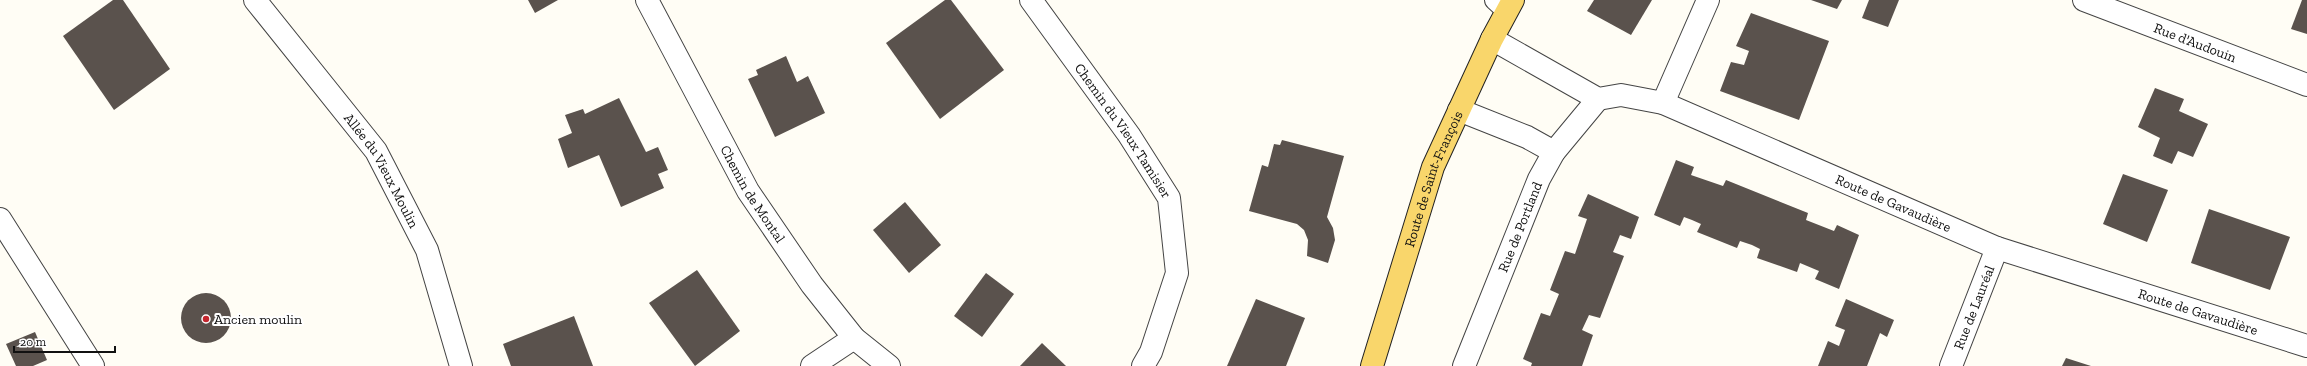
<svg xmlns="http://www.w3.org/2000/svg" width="2307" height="366" font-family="'Zilla Slab',serif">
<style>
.building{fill:#5a524d}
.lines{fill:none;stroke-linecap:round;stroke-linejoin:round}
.service-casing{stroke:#444;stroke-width:22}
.minor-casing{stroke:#444;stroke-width:24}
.primary-casing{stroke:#222;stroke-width:24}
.service{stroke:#fff;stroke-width:20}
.minor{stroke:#fff;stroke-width:22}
.primary{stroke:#f9d66b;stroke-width:22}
.poi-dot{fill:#c4262e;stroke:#fff;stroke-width:1.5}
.labels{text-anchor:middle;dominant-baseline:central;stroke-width:4;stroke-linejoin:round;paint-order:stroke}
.street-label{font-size:14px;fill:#111;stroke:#fff}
.poi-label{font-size:14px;fill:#111;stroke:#fff;text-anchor:start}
</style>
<rect width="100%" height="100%" fill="#fffdf5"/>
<g class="building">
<polygon points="113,0 123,0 170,69 114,110 63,36"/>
<polygon points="528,0 558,0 535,13"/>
<polygon points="945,0 951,0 1004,70 940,119 886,43"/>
<polygon points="1594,0 1652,0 1631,35 1587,11"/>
<polygon points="1811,0 1842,0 1837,9"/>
<polygon points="1869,0 1899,0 1888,27 1862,18"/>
<polygon points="2302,0 2307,0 2307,34 2291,29"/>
<polygon points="1751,13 1829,41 1799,120 1720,91 1731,62 1744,65 1749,51 1736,46"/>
<polygon points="786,56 797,82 808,76 825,113 775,137 748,79 758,75 756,70"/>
<polygon points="2155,88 2184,99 2179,111 2208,124 2193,157 2178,151 2172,164 2153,156 2160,138 2138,127"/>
<polygon points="619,98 646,152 658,147 668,170 658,174 664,188 621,207 599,155 568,168 558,139 572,133 565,115 583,109 585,114"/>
<polygon points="1282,140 1344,156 1327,217 1333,228 1335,240 1328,263 1307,256 1308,240 1304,230 1297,224 1249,211 1262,165 1268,167 1274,144 1280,145"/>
<polygon points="1676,160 1694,167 1691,175 1723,186 1726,180 1808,213 1806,220 1834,231 1837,225 1859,235 1839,289 1815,279 1819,271 1800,263 1797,272 1757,258 1760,249 1752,245 1740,241 1737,248 1697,232 1701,224 1692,220 1684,217 1680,226 1654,215"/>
<polygon points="2123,174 2168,190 2147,242 2103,224"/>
<polygon points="1588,194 1639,217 1631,239 1620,235 1616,245 1613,252 1624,256 1600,318 1589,315 1582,330 1593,335 1582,366 1531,366 1532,363 1523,359 1541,313 1550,316 1559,294 1550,290 1565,251 1575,254 1587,219 1578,216"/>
<polygon points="905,202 941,245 909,273 873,230"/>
<polygon points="2209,209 2290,237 2270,290 2191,263"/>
<polygon points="697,270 740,331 695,366 649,303"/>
<polygon points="986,273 1014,294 982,337 954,316"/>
<circle cx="206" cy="318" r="25"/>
<polygon points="1256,299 1305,318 1286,366 1227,366"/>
<polygon points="1846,299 1894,320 1887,337 1880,333 1867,366 1818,366 1828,341 1839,346 1845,330 1835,326"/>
<polygon points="574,316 593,366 511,366 503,344"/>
<polygon points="35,332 47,360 33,366 16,366 6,344"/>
<polygon points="1042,343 1066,366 1020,366"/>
<polygon points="2066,358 2091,366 2062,366"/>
</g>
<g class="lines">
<defs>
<polyline id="service" points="1495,0 1507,11"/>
<g id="minor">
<path id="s1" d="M255,0L376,151L427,250L461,366"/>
<path id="s2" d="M647,0L748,191L812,285L854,338L889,366"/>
<path id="s3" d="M1031,0L1129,135L1169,198L1177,273L1151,352L1143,366"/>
<path id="s4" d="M2084,0L2307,85"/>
<path id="s5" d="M1492,39L1598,99L1621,95L1663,103L1997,248L2307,346"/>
<polyline points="1663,103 1708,0"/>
<polyline points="1459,110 1527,137 1554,152"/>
<polyline points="0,219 93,366"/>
<polyline points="812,366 854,338"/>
<path id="s6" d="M1464,366L1539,179L1554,152L1598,99"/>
<path id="s7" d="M1951,366L1997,248"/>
</g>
<g id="primary">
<path id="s8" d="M1372,366L1433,167L1492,39L1513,0"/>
</g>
</defs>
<use href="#service" class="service-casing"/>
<use href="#minor" class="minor-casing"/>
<use href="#primary" class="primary-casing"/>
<use href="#service" class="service"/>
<use href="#minor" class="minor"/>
<use href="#primary" class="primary"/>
</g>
<circle class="poi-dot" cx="206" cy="319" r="4"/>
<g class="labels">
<g class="street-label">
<text stroke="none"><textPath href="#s4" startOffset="119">Rue d'Audouin</textPath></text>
<text stroke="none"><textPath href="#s3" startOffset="160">Chemin du Vieux Tamisier</textPath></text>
<text stroke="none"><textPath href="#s1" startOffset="213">Allée du Vieux Moulin</textPath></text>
<text stroke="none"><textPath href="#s8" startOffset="197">Route de Saint-François</textPath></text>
<text stroke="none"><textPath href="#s2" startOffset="221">Chemin de Montal</textPath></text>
<text stroke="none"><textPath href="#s5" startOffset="439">Route de Gavaudière</textPath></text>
<text stroke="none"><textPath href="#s6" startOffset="150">Rue de Portland</textPath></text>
<text stroke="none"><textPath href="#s7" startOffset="63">Rue de Lauréal</textPath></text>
<text stroke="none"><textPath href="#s5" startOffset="763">Route de Gavaudière</textPath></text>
</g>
<g class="poi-label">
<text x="214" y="319">Ancien moulin</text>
</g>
</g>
<path d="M14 346v6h101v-6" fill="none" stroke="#111111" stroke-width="2"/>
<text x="20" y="346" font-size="12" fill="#111111" stroke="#ffffff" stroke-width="3" paint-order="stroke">20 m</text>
</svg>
